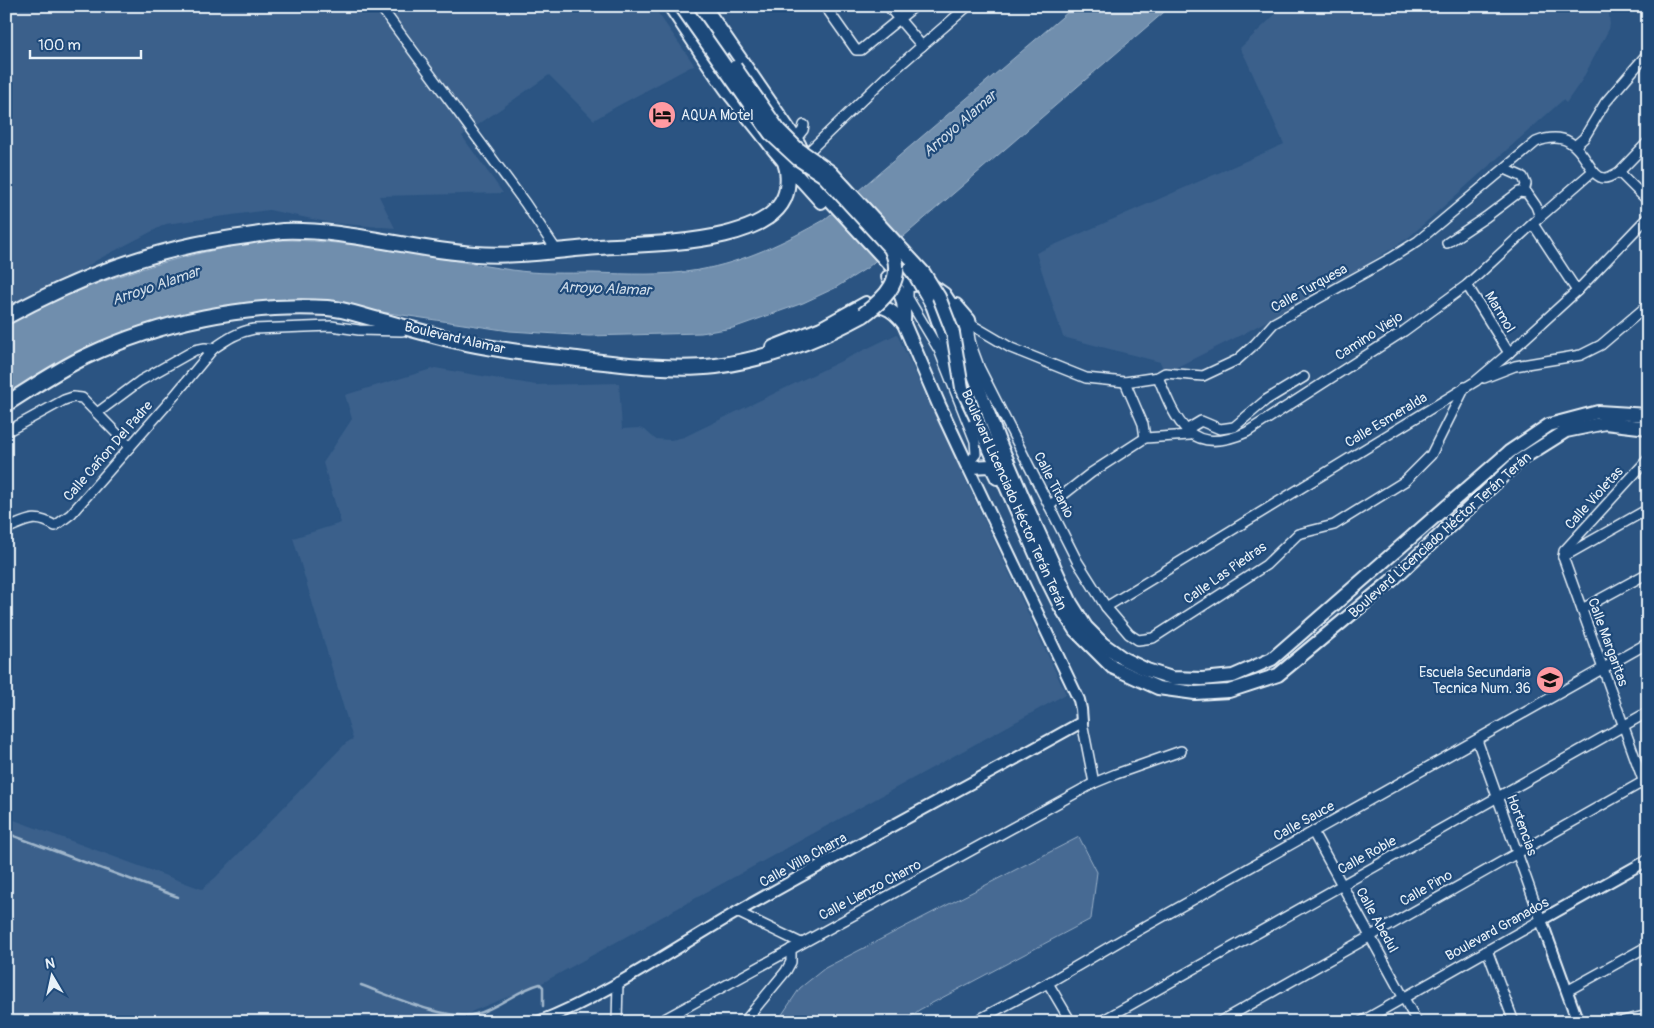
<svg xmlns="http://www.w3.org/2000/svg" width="1654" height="1028" font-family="Pangolin,sans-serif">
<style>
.built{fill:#3a608b}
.green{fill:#476b93;stroke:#98aec6}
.water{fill:#708ead;stroke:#a0b6cb}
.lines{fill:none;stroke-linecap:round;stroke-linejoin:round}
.stream{stroke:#a0b6cb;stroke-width:2.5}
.minor-casing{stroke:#e8f1f8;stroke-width:12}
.tertiary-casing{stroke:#e8f1f8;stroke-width:14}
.primary-casing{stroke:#e8f1f8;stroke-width:16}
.trunk-casing{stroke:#e8f1f8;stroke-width:18}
.minor{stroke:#1f4a7a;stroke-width:9}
.tertiary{stroke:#1f4a7a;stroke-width:10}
.primary{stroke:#1f4a7a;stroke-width:12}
.trunk{stroke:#1f4a7a;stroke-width:14}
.primary-bridge-casing{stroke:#e8f1f8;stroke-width:16;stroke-linecap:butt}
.trunk-bridge-casing{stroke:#e8f1f8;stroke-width:18;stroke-linecap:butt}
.primary-bridge{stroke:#1f4a7a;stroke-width:12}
.trunk-bridge{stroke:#1f4a7a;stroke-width:14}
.labels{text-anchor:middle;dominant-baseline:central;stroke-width:4.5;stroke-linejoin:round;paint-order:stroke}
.poi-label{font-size:14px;fill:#e8f1f8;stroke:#1f4a7a;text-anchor:start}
.street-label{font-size:14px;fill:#e8f1f8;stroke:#1f4a7a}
.water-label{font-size:15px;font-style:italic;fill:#d0dde9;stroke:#1f4a7a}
</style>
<rect width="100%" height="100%" fill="#2b5482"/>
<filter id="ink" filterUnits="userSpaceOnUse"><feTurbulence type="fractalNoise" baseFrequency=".02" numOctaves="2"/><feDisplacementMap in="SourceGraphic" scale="10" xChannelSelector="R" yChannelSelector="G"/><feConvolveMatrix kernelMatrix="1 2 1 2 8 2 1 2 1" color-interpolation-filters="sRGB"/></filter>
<g filter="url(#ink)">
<g class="built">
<polygon points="6,6 653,6 695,66 690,67 614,108 594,120 549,75 462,136 503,193 379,196 395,228 331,223 269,210 166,224 97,260 6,319"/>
<polygon points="1284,6 1608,6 1610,24 1609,29 1582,80 1566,103 1563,100 1408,238 1349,276 1243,334 1165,373 1160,362 1063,337 1036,253 1284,144 1246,59 1240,48"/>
<polygon points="897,334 1066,694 542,983 473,1011 456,1022 6,1022 6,817 202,889 216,877 346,743 353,739 293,538 341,523 323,463 352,419 345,395 435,368 536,385 619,383 622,429 639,428 645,430 655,439 671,440 684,437"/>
</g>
<polygon class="green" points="1079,837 1097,872 1091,919 919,1010 904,1022 777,1022 800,988 825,968"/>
<path class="water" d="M1075,6H1171L867,268L835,288L803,303L733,328L701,333L589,336L510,331L321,303L172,324L6,397V325C68,291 133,269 201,253C229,247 256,240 285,240C361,241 436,259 512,270C538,274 566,273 593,273C628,274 664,276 699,270C744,262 785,242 824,220Z"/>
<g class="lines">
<g class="stream">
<polyline points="6,833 178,897"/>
<path d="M361,985C389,995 448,1022 476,1014C499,1008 517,990 540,984L543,987V1006"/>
</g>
<defs>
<g id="minor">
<polyline points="380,6 525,203 557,251"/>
<polyline points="825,6 856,50 861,50 915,6"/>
<polyline points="888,6 922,46"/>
<polyline points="795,140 803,130 804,125"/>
<polyline points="1576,145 1584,138 1605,103 1648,53"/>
<polyline points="804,156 885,78 968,6"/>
<polyline points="1505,169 1523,177 1526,184 1524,192"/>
<polyline points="1619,172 1648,142"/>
<polyline points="1533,224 1577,291"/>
<polyline points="1447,243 1486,217 1519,192 1527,193 1536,206 1540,217"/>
<polyline points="908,283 908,298 939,350 975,441 976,454 967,465"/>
<polyline points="1467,285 1509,353"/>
<path d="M965,321L1011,348L1086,378L1125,382L1158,377L1165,373L1203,376L1237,360L1255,344L1274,323L1391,258L1418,241L1536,142C1585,123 1585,179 1605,178C1609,178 1615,174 1619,172L1648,201"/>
<path d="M970,324C966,338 975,354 979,367L1077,561L1106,607L1129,634L1138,640L1153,638L1266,565L1298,534L1334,525L1405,481L1431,455L1465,387"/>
<path d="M1158,377C1177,424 1191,457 1247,432L1404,331L1467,285L1540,217L1593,171"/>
<polyline points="1484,378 1515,366 1581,355 1601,345 1648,305"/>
<polyline points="1125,382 1143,424 1145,438"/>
<path d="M97,413L140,381L195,350L205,348L213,349C226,340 237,332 254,329L331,326L359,330L402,331"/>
<polyline points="1186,430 1201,421 1220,429 1234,427 1266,400 1304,377"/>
<polyline points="6,432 64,400 73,397 82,398 130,447"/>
<polyline points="1049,506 1091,473 1145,438 1190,435"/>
<path d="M6,529C26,521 35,513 55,526L71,514L170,401L213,349"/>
<polyline points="1563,557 1648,794"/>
<polyline points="1563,557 1564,551 1648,459"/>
<polyline points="1563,557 1648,509"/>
<polyline points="1106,607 1476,381 1509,353 1577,291 1648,217"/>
<polyline points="1582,609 1648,573"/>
<polyline points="1082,722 1094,783"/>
<polyline points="1313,832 1417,1022"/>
<polyline points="737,912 801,943"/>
<polyline points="1487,950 1514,1022"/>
<polyline points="1048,983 1071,1022"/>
<polyline points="1567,991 1648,946"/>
<polyline points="617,1022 618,982"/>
<polyline points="659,1022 1094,783 1116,774 1181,751"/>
<polyline points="744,1022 786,971 791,962 791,949"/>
<polyline points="974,1022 1048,983 1130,935 1648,643"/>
<polyline points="1100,1022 1648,712"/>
<polyline points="1219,1022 1648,779"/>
<polyline points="1361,1022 1541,920 1477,740"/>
<polyline points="1619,1022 1648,1015"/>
</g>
<g id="tertiary">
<path d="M538,1022C606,996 673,949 737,912C851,847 967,786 1082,722L1081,709L1079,700L967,465"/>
<polyline points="1578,1022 1541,920 1648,860"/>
</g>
<g id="primary">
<polyline points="693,6 723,49"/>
<polyline points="704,6 799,144 818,187 901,277 912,285 924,284 934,287 944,294 950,303 959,322 968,359 998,439 1028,509 1071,603 1086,627 1103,644 1124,659 1147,670 1172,678 1202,679 1233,676 1272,659 1509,452 1549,425 1598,412 1648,415"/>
<polyline points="785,162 821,202"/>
<polyline points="891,248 908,266"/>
<path d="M888,277C903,293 905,303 904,324"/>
<polyline points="927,296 933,307 953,363 961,371"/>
<polyline points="956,305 969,320 970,324"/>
<path d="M859,308C881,304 890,306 904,324L939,405L967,465L970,467L991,466L997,478"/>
<polyline points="773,347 821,328 866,303"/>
<polyline points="976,418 1048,582 1060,606 1075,630 1112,667 1158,688 1195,693 1229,691 1278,675 1390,582 1520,460 1566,431 1605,423 1648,428"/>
</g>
<g id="trunk">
<path d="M6,317C80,276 163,246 247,236C259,234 271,232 283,231C348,229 410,250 475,254C517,257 558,250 599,247C643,243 779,247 787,188C788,181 788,170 785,162C782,157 776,151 772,146C759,128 744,111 730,93C709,65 691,35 671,6"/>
<path d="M6,404C33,387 59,369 87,356C159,322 248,303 327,308C345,309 362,316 379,320C404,327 428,334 453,340C494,350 535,354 577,359C620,364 673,371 716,366C768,359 817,340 863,315"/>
</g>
</defs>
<use href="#minor" class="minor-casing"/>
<use href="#tertiary" class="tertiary-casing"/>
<use href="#primary" class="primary-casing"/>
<use href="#trunk" class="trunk-casing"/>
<use href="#minor" class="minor"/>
<use href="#tertiary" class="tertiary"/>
<use href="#primary" class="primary"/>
<use href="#trunk" class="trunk"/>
<defs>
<g id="primary-bridge">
<polyline points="735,67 779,130 797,148 831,172 924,273 939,297 953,333 962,388 976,418"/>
<polyline points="910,269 916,277 927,296"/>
</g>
<path id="trunk-bridge" d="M682,6L771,133L798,158L824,175L891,248C906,279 886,298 863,315"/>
</defs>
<use href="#primary-bridge" class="primary-bridge-casing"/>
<use href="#trunk-bridge" class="trunk-bridge-casing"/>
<use href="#primary-bridge" class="primary-bridge"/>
<use href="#trunk-bridge" class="trunk-bridge"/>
</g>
</g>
<defs>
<symbol id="hotel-disc" viewBox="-11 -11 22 22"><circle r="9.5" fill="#ff9aa2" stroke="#1f4a7a"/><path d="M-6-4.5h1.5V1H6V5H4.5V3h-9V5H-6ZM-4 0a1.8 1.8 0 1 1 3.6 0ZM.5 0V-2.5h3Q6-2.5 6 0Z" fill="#111"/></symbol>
<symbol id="school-disc" viewBox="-11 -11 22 22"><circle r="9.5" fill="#ff9aa2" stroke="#1f4a7a"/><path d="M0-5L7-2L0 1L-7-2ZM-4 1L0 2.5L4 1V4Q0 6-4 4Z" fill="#111"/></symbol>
</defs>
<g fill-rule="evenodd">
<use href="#hotel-disc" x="646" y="99" width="32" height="32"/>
<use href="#school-disc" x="1534" y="664" width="32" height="32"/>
</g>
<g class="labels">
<g class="poi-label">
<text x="681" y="115">AQUA Motel</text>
<text x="1531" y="672" text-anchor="end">Escuela Secundaria<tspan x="1531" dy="16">Tecnica Num. 36</tspan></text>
</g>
<g class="street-label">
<text transform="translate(1309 288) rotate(-29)">Calle Turquesa</text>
<text transform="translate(1500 312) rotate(59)">Marmol</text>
<text transform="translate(1369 336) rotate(-33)">Camino Viejo</text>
<text transform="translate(455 338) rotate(13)">Boulevard Alamar</text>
<text transform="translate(1386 420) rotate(-31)">Calle Esmeralda</text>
<text transform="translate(108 451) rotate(-49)">Calle Cañon Del Padre</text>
<text transform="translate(1054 485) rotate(63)">Calle Titanio</text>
<text transform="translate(1594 498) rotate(-48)">Calle Violetas</text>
<text transform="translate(1014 500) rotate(66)">Boulevard Licenciado Héctor Terán Terán</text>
<text transform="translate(1440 535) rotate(-42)">Boulevard Licenciado Héctor Terán Terán</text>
<text transform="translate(1225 573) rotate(-35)">Calle Las Piedras</text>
<text transform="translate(1608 642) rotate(70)">Calle Margaritas</text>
<text transform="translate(1304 821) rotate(-29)">Calle Sauce</text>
<text transform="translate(1522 825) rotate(70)">Hortencias</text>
<text transform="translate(1367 855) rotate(-29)">Calle Roble</text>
<text transform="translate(803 860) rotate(-29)">Calle Villa Charra</text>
<text transform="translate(1426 888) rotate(-30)">Calle Pino</text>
<text transform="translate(870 890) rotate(-28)">Calle Lienzo Charro</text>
<text transform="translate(1377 920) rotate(61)">Calle Abedul</text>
<text transform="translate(1497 929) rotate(-29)">Boulevard Granados</text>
</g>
<g class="water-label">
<text transform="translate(960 124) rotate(-41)">Arroyo Alamar</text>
<text transform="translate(156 286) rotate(-19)">Arroyo Alamar</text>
<text transform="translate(605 289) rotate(2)">Arroyo Alamar</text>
</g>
</g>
<rect width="1654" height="1028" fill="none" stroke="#1f4a7a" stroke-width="25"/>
<rect x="12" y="12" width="1629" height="1003" fill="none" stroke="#e8f1f8" stroke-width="2" filter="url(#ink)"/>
<g transform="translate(52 976) rotate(351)" stroke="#1f4a7a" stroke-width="4" paint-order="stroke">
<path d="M0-4L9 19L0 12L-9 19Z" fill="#e8f1f8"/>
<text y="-8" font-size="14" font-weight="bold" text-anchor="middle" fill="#e8f1f8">N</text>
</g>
<path d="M30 50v8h111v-8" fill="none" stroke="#e8f1f8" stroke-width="2.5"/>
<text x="38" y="50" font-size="15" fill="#e8f1f8" stroke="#1f4a7a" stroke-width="4" paint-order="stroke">100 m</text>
</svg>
